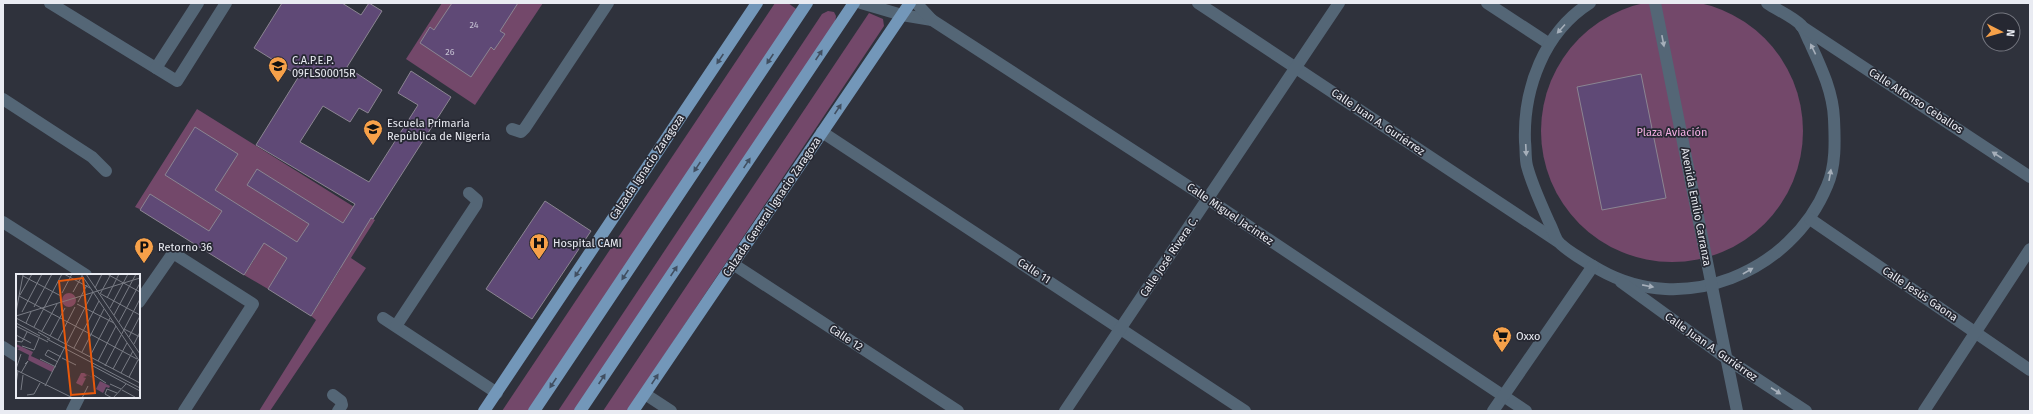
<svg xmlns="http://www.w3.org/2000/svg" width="2033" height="414" font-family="'Fira Sans',sans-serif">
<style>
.green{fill:#73486a}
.building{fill:#5f4976;stroke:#8b8592}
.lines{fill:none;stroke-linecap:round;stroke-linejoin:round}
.minor{stroke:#546676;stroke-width:12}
.major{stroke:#7397b9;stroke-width:12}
.oneway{fill:#a6afba}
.oneway2{fill:#414f61}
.labels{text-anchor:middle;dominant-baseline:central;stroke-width:3.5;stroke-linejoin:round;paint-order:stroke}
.number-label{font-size:9px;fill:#c6c2d3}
.poi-label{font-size:11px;fill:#e9ebf2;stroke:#262832;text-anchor:start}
.street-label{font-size:11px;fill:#e9ebf2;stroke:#262832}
.park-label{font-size:11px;fill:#f4afe4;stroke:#262832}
.inset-road{fill:none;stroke:#797c85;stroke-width:1}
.view{fill:#e8590c;fill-opacity:0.15;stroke:#e8590c;stroke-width:2}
.inset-edge{fill:none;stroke:#e9ebf2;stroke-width:2}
</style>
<rect width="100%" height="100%" fill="#2f323c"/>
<g class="green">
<circle cx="1672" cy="131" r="131"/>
<polygon points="442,3 543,3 475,105 406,59"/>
<polygon points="775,3 788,3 799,11 533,411 502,411"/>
<polygon points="828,11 834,12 836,16 835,24 576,411 558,411 822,14"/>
<polygon points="869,13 883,19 884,26 627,411 603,411"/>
<polygon points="197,109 375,220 351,258 366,268 270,411 259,411 316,320 311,316 341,268 328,260 298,308 282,297 298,241 268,289 244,275 254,260 135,207"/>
</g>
<g class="building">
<polygon points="282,3 342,3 361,15 369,3 382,11 347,67 382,90 368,113 359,108 350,122 323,106 300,142 369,182 418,105 398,93 411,71 451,97 373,219 371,218 311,316 268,289 287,258 264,243 244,275 140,210 150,194 209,231 222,211 165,175 195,127 238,154 215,190 297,242 309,224 247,185 257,169 343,223 355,204 256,145 299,76 254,48"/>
<polygon points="452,3 518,3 500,31 505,34 494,50 491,47 471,77 420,43 430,27 434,30"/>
<polygon points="1641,74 1666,198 1602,210 1577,87"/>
<polygon points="545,201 591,231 532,319 486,289"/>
</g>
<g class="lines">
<g class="minor">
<polyline points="50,3 177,81 226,3"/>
<polyline points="861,3 902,15 932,20"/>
<polyline points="916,3 932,20 1208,199 1526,411"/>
<polyline points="1198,3 1557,241"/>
<polyline points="1487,3 1548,43"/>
<path d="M1590,3C1544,32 1523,89 1525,142C1526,149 1525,158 1527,166C1532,185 1541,204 1549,222C1552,227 1554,235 1557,240C1562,248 1591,265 1600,270C1683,317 1791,273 1827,186C1836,166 1835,141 1834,119C1833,92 1821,67 1810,43C1807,38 1805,30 1801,25C1792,16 1777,10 1767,3"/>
<polyline points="1655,3 1737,411"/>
<polyline points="1801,26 2030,177"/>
<polyline points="156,68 198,3"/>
<polyline points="3,99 92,157 106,171"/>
<polyline points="512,129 521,132 525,128 608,3"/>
<polyline points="822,132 1245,411"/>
<polyline points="1810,219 2030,370"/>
<polyline points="3,222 86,275"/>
<polyline points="733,264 958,411"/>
<polyline points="1621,282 1727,359 1806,411"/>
<polyline points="139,302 173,253 253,304 184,411"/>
<polyline points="383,318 497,393"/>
<polyline points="396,326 476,205 477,200 469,193"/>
<polyline points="3,347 17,356"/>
<polyline points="645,394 671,411"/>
<polyline points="333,395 341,401 342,405 338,411"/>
<polyline points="72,411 79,397"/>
<polyline points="1065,411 1339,3"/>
<polyline points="1493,411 1593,266"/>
<polyline points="1924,411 2030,249"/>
</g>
<g class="major">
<polyline points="484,411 757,3"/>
<polyline points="534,411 807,3"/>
<polyline points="580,411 854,3"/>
<polyline points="633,411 910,3"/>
</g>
</g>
<defs><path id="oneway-solid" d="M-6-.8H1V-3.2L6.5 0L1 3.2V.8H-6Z"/></defs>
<g class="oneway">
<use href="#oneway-solid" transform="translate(1561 29) rotate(132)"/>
<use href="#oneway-solid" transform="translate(1663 41) rotate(79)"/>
<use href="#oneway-solid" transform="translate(1813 49) rotate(-116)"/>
<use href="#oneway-solid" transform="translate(1526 150) rotate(87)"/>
<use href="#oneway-solid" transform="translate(1997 155) rotate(-147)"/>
<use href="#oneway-solid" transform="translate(1830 175) rotate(-80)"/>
<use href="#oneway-solid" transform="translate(1748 271) rotate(-30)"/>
<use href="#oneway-solid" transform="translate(1648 286) rotate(11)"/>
<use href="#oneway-solid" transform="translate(1776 391) rotate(33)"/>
</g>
<g class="oneway2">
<use href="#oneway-solid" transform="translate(819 55) rotate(-56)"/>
<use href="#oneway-solid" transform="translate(720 59) rotate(124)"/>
<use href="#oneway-solid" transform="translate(770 59) rotate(124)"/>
<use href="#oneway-solid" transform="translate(838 109) rotate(-56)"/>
<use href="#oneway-solid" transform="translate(747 163) rotate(-56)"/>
<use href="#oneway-solid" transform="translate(697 167) rotate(124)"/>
<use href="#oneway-solid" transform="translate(674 271) rotate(-56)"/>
<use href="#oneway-solid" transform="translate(578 272) rotate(124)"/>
<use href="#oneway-solid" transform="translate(625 275) rotate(124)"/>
<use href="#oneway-solid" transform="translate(602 379) rotate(-56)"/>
<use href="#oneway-solid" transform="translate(655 379) rotate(-56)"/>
<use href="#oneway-solid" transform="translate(553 383) rotate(124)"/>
</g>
<defs>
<symbol id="school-pin" viewBox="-11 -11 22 30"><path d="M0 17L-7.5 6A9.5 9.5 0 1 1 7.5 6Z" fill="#f7a149" stroke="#262832"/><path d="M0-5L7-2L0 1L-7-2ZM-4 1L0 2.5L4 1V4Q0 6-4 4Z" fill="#111"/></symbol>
<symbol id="hospital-pin" viewBox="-11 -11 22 30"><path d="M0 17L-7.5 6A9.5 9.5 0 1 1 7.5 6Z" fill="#f7a149" stroke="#262832"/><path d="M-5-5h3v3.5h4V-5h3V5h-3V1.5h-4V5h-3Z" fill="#111"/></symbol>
<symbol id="parking-pin" viewBox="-11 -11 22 30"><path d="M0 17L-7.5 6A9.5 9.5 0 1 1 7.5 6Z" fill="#f7a149" stroke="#262832"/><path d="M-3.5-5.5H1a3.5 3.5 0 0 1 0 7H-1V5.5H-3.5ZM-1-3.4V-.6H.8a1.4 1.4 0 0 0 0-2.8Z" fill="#111"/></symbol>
<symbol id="supermarket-pin" viewBox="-11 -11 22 30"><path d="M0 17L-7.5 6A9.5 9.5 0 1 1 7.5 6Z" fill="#f7a149" stroke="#262832"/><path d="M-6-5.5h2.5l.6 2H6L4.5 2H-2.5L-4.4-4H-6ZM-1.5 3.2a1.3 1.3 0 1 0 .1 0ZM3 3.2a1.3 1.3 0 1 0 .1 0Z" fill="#111"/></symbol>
</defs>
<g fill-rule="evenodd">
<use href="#school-pin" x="267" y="55" width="22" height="30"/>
<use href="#school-pin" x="362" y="118" width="22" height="30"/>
<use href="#hospital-pin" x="528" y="232" width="22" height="30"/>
<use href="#parking-pin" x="133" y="236" width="22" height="30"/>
<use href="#supermarket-pin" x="1491" y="325" width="22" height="30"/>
</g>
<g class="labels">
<g class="number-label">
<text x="474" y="25">24</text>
<text x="450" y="52">26</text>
</g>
<g class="poi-label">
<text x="292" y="60">C.A.P.E.P.<tspan x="292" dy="13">09FLS00015R</tspan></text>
<text x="387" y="123">Escuela Primaria<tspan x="387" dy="13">Repùblica de Nigeria</tspan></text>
<text x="553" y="243">Hospital CAMI</text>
<text x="158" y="247">Retorno 36</text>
<text x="1516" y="336">Oxxo</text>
</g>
<g class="street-label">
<text transform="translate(1916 101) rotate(33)">Calle Alfonso Ceballos</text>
<text transform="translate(1378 122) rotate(34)">Calle Juan A. Guriérrez</text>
<text transform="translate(647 167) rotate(-56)">Calzada Ignacio Zaragoza</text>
<text transform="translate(772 207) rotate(-56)">Calzada General Ignacio Zaragoza</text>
<text transform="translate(1696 207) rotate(79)">Avenida Emilio Carranza</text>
<text transform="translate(1230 214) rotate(34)">Calle Miguel Jacintez</text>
<text transform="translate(1169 257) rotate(-56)">Calle José Rivera C.</text>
<text transform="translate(1034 271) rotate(33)">Calle 11</text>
<text transform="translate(1920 294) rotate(34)">Calle Jesús Gaona</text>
<text transform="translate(846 338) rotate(33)">Calle 12</text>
<text transform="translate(1711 347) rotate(35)">Calle Juan A. Guriérrez</text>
</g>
<g class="park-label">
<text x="1672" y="132">Plaza Aviación</text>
</g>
</g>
<g transform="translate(16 274)">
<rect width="124" height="124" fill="#2f323c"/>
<path d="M46 26a7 7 0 1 1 14 0a7 7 0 1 1-14 0ZM0,70L17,78L15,82L39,93L36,98L12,86L13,81L1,75L4,74L0,73ZM65,99H68L94,112L93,114L90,113L87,119L80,115L84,107L69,100L71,102L67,103L70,104L66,112L60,109Z" fill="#73486a"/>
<path class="inset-road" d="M48,0L74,14M65,0L124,88M70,0L124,80M91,0L124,18M7,2L45,22M79,14L86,0M57,18L66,2M46,19L56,0M84,20L95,0M85,20L124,41M4,21L16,0M3,22L121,85M91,24L103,0M62,28L71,11M61,30L98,49M18,33L36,0M94,34L112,0M0,38L7,1M6,38L26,0M98,41L120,0M0,42L124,4M0,44L124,109M103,48L124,9M0,49L24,62M10,49L15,38M0,52L32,68M18,53L46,0M108,55L124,63M26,57L41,30M22,58L34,65M0,61L15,69M34,62L49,34M113,63L124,42M31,65L124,114M42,66L59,33M0,67L6,68L11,58M118,70L124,58M6,72L18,76L23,64M58,74L83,27M66,78L88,35M74,82L94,44M46,84L60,91M24,85L40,93M82,87L100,52M42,88L29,81L32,76L45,83M77,92L124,117M89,92L124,25M0,95L5,80M97,95L111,69M0,96L57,124M5,99L12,87L9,90M105,99L117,77M76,100L90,109M113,103L122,86M0,110L2,97M94,110L105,115M29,112L77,18M5,116L7,101M106,116L119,123M11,121L18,120L24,109M66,124L72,112M96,124L89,120L91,115L101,119M97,124L110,110"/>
<path class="view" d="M67,4L79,119L55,121L43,7Z"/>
<rect width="124" height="124" class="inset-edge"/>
</g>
<rect width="2033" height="414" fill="none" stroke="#e9ebf2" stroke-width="8"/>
<g transform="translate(2001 32) rotate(96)"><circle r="19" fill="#262832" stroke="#74767f"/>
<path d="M0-3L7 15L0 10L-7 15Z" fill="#f7a149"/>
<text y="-6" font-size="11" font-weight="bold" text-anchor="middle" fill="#e9ebf2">N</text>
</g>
</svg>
